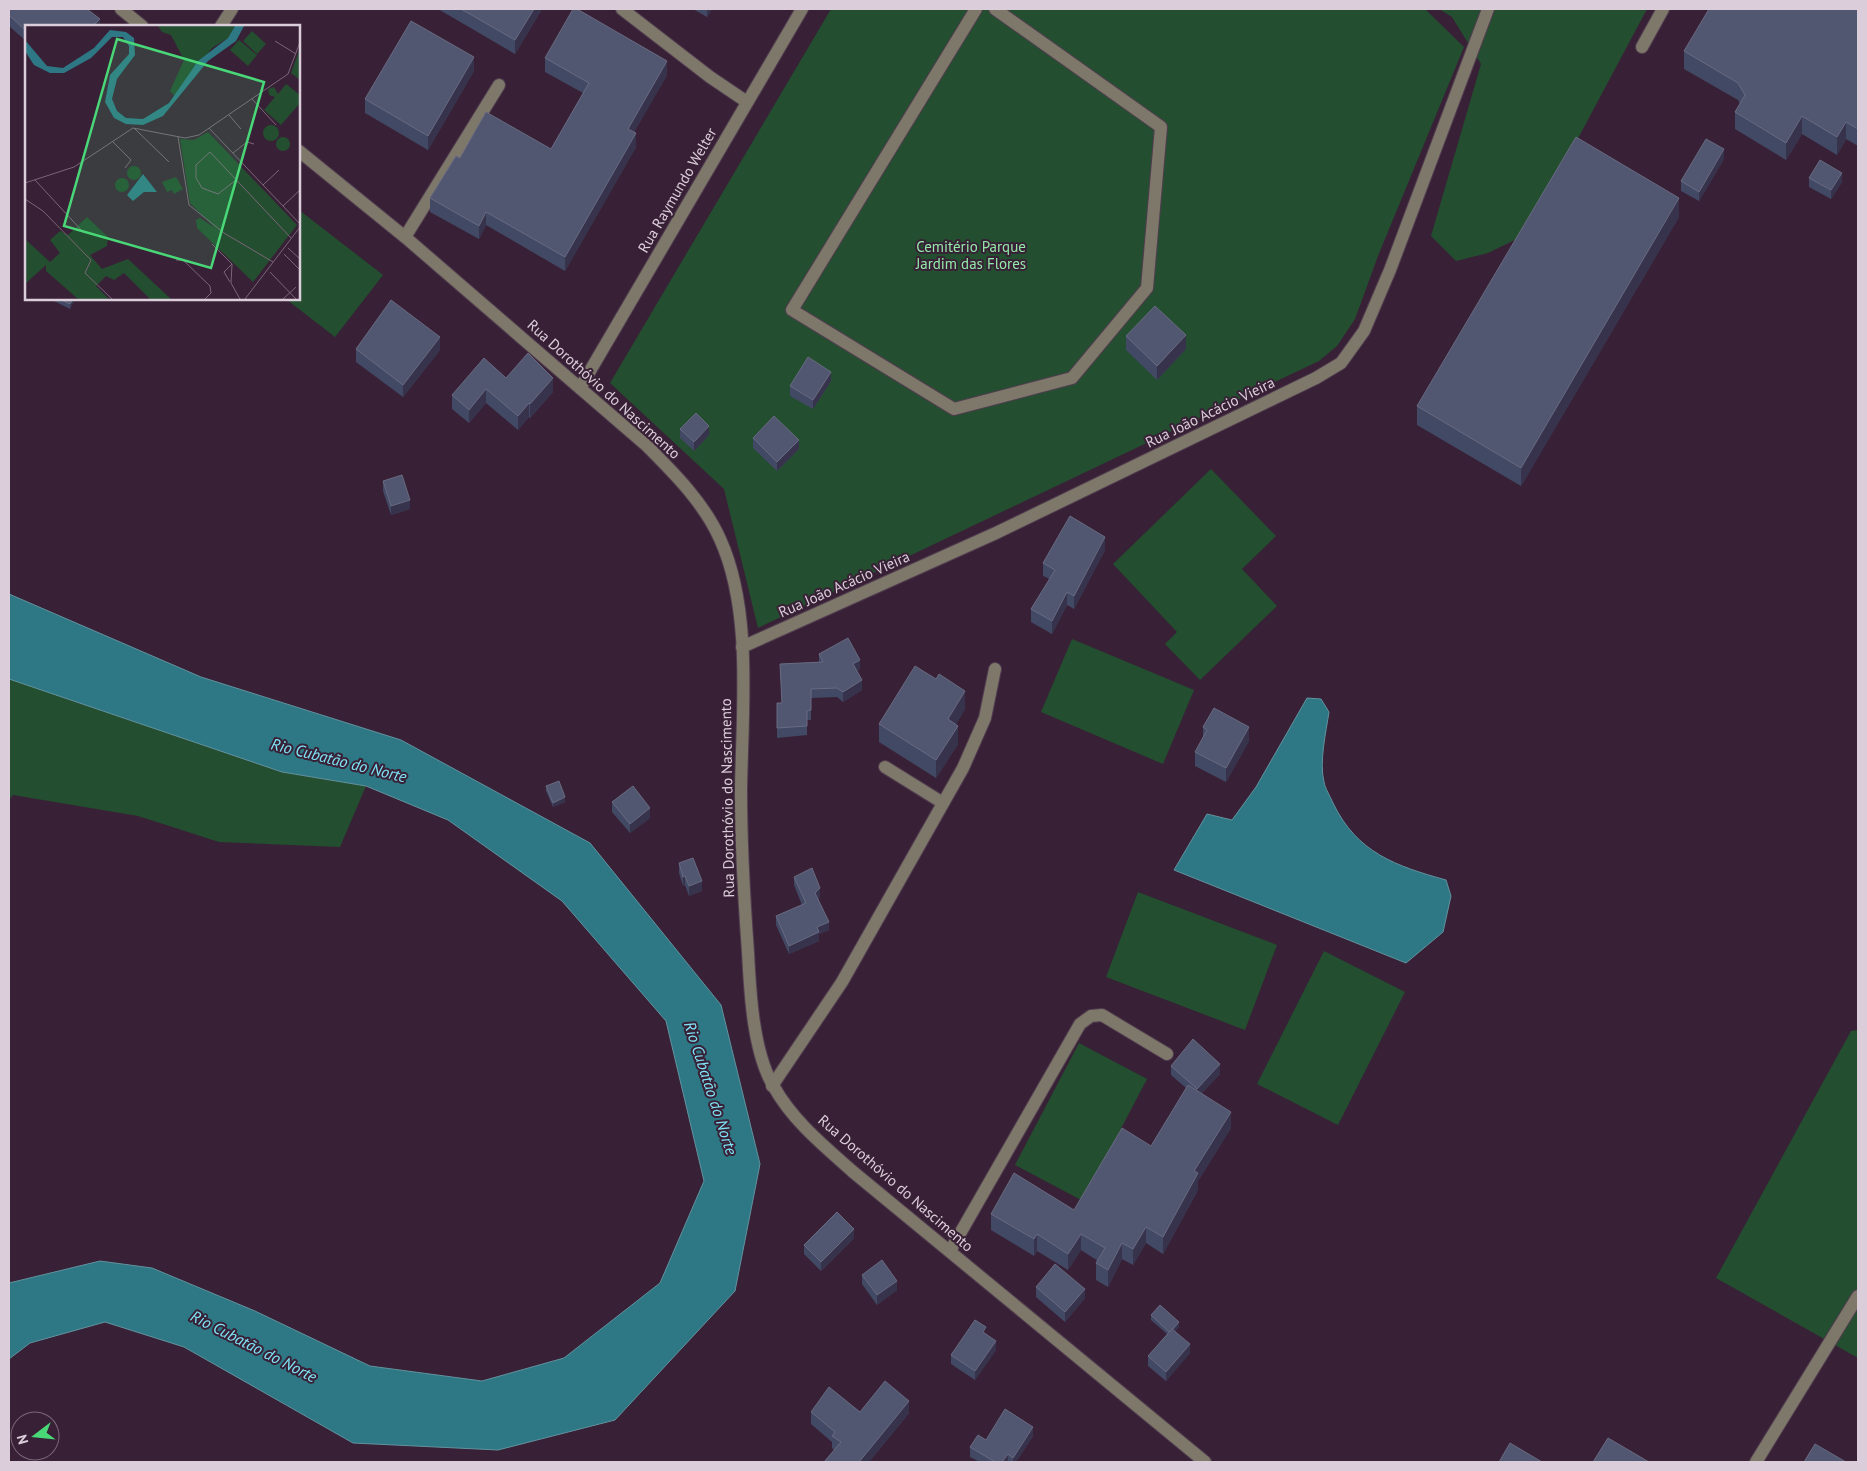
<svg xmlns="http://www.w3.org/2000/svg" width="1867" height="1471" font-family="'PT Sans',sans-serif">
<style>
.green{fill:#234e2f}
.water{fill:#2e7885;stroke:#62929e}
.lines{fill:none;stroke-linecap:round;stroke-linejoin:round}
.minor-casing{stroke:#523d50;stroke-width:14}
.minor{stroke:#7d7869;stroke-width:12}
.wall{fill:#424964}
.shaded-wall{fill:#37334c}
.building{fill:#525771;stroke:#686a81}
.labels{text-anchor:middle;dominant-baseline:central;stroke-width:4;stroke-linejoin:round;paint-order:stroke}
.street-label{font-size:15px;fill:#dccdda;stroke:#382136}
.park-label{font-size:15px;fill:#93e9a7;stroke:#382136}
.water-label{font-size:16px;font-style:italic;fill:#7fe5f7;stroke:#382136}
.inset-road{fill:none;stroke:#7a6678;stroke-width:1}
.view{fill:#49d778;fill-opacity:0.15;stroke:#49d778;stroke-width:2.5}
.inset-edge{fill:none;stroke:#dccdda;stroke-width:2.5}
</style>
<rect width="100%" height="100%" fill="#382136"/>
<g class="green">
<polygon points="831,9 1425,9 1464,47 1378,256 1355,319 1337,346 1319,361 758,628 724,489 610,383"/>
<polygon points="1439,9 1647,9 1527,234 1488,253 1456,261 1431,236 1481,64 1452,17"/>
<polygon points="299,210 383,275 335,337 286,299 299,299"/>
<polygon points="1211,469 1276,536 1242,569 1277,606 1200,680 1165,644 1177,632 1113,564"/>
<polygon points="1072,639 1194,690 1163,764 1041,712"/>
<polygon points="9,679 282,772 366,786 340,847 219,842 138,816 13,795 9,800"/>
<polygon points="1138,892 1277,945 1245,1030 1106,977"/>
<polygon points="1324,951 1405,992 1338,1125 1257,1084"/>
<polygon points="1858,1030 1858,1358 1716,1278 1851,1031"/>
<polygon points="1079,1043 1147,1079 1083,1201 1015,1165"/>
</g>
<g class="water">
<polygon points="9,594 201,677 401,740 590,843 721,1005 760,1164 735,1291 615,1420 498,1450 353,1443 184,1347 105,1322 30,1343 9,1359 9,1283 100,1261 152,1268 255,1311 370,1366 482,1381 564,1358 660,1283 704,1181 666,1021 562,901 448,820 366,786 282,772 9,679"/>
<path d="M1307,698L1321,699L1329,712C1326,732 1319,762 1324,782C1325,788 1330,796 1333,803C1357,853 1396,866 1446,880L1451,896L1443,932L1406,963L1174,870L1207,814L1232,820L1256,787Z"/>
</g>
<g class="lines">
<defs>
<g id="minor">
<polyline points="121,9 142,26"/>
<polyline points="622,9 710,77 747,102"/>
<polyline points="976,9 792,310 954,409 1072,378 1147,288 1161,127 995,9"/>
<polyline points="221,26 232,9"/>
<polyline points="1642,47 1663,9"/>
<path d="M299,151L405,237L647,446C674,473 704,503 720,539C753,611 742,712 741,790C741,844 744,898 748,952C750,992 753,1053 774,1087C793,1121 824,1146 852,1171L1205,1462"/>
<polyline points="405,237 499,85"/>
<polyline points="580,388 802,9"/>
<polyline points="742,647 996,533 1316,378 1341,363 1364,331 1390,270 1488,9"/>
<polyline points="885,767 943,803"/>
<polyline points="772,1086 842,982 963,768 985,718 995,669"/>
<polyline points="950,1251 1080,1024 1091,1016 1102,1015 1167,1054"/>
<polyline points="1756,1462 1858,1296"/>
</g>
</defs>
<use href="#minor" class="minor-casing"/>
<use href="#minor" class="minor"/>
</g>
<g class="wall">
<polygon points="9,9 100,26 26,26 26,41 9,26"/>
<polygon points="438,9 542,9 515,54"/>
<polygon points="693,9 712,9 707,17"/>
<polygon points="1858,9 1858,146 1846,139 1837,155 1802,134 1786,160 1735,129 1735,112 1740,104 1738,100 1684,69 1684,51"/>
<polygon points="545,58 667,75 634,132 636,147 565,271 486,225 479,239 430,212 430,198 460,158 551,149 583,93 545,72"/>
<polygon points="474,71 428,150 365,113 365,99"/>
<polygon points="1724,159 1699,201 1681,191 1681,181"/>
<polygon points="1809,178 1842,182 1831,199 1809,187"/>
<polygon points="1679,217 1521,486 1417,425 1417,406"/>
<polygon points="54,299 75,299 70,309 54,301"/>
<polygon points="1126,336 1186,349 1157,380 1126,350"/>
<polygon points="356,349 440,350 403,397 356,362"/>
<polygon points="506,378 553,392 530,418 529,417 518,430 486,403 469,423 452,409 452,395"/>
<polygon points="831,381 813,409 790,396 790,386"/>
<polygon points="680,429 709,435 694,451 680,438"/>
<polygon points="753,438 799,449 777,471 753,448"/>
<polygon points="383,481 410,509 391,515 383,491"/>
<polygon points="1105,550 1074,609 1067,605 1052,634 1031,622 1031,609 1050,579 1043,576 1043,563"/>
<polygon points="819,654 860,669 857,671 862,690 843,702 837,697 811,698 811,720 807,720 807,735 777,738 777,703 782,703 780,664 819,662"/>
<polygon points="965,709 956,724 958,744 936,778 879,742 879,724"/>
<polygon points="1203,727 1249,741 1226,782 1195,766 1195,752 1203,737"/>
<polygon points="546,786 565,802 553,807 546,791"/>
<polygon points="612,802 650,818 630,833 612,812"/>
<polygon points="679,863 702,891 689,896 685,885 683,886 679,873"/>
<polygon points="794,877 820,897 818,899 829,930 819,934 819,941 789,954 776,925 776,916 802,905 794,885"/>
<polygon points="1171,1066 1220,1074 1201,1094 1231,1128 1198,1181 1198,1190 1163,1254 1146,1243 1133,1265 1122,1259 1108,1287 1096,1280 1096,1263 1098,1261 1081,1250 1068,1270 1037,1251 1034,1256 991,1230 991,1214 1074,1210 1151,1146 1186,1088 1171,1075"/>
<polygon points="854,1238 821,1271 804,1254 804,1245"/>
<polygon points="862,1275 897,1290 877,1305 862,1284"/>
<polygon points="1036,1287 1085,1298 1065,1322 1036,1297"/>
<polygon points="1151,1315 1179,1327 1175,1331 1190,1353 1166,1381 1148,1366 1148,1356 1167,1334 1151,1320"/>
<polygon points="996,1350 975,1380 951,1364 951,1355"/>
<polygon points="811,1412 860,1412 909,1413 869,1462 824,1462 834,1450 832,1448 832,1442 811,1424"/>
<polygon points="1033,1436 1016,1462 980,1462 970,1457 970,1447 986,1440"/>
</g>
<g class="shaded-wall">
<polygon points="534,9 542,9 515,54 515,40"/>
<polygon points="707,9 712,9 707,17"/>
<polygon points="100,19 100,26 93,26"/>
<polygon points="474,57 474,71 428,150 428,136"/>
<polygon points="667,61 667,75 628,143 628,129"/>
<polygon points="1802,116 1802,134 1786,160 1786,143"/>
<polygon points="1846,122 1846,139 1837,155 1837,137"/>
<polygon points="636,133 636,147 565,271 565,257"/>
<polygon points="1724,149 1724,159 1699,201 1699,192"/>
<polygon points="1842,173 1842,182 1831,199 1831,190"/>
<polygon points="1679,198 1679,217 1521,486 1521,468"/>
<polygon points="486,212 486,225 479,239 479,226"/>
<polygon points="73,299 75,299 70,309 70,304"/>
<polygon points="1186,335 1186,349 1157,380 1157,366"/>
<polygon points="440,337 440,350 403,397 403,385"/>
<polygon points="831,372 831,381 813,409 813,400"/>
<polygon points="553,378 553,392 530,418 530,404"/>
<polygon points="486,389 486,403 469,423 469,410"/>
<polygon points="529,403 529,417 518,430 518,416"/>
<polygon points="709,426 709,435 694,451 694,442"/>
<polygon points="799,440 799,449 777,471 777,462"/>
<polygon points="410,500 410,509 391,515 391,506"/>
<polygon points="1105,537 1105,550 1074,609 1074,596"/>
<polygon points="1067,592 1067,605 1052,634 1052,621"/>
<polygon points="860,660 860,669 853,674 853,664"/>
<polygon points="862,680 862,690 843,702 843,692"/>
<polygon points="965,691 965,709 948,737 948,719"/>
<polygon points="958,726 958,744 936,778 936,760"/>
<polygon points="1249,727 1249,741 1226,782 1226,768"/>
<polygon points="565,797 565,802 553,807 553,803"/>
<polygon points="650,808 650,818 630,833 630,824"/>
<polygon points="685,876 685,885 683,886 683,877"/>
<polygon points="702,881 702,891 689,896 689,886"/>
<polygon points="820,888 820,897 815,901 815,893"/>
<polygon points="829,922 829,930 819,934 819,941 789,954 789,946 817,927"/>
<polygon points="1220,1064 1220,1074 1197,1098 1197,1089"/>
<polygon points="1231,1112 1231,1128 1198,1181 1198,1190 1163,1254 1163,1237 1194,1171"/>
<polygon points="1146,1227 1146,1243 1133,1265 1133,1249"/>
<polygon points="854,1229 854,1238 821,1271 821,1262"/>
<polygon points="1037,1234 1037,1251 1034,1256 1034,1239"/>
<polygon points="1081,1234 1081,1250 1068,1270 1068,1254"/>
<polygon points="1122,1243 1122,1259 1108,1287 1108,1270"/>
<polygon points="897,1281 897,1290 877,1305 877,1295"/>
<polygon points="1085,1289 1085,1298 1065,1322 1065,1312"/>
<polygon points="1179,1322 1179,1327 1170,1337 1170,1332"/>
<polygon points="996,1341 996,1350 975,1380 975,1371"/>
<polygon points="1190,1344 1190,1353 1166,1381 1166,1372"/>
<polygon points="909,1401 909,1413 869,1462 859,1462"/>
<polygon points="1033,1427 1033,1436 1016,1462 1013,1462 1013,1458"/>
<polygon points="1008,1454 1008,1462 1002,1462"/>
</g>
<g class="building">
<polygon points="9,9 87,9 100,19 93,26 26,26 26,31 9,15"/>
<polygon points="461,9 534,9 515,40"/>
<polygon points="573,9 577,9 667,61 628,129 636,133 565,257 486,212 479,226 430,198 456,156 460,158 486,112 551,149 589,83 545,58"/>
<polygon points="1709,9 1858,9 1858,129 1846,122 1837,137 1802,116 1786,143 1735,112 1745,95 1738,83 1684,51"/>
<polygon points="411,21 474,57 428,136 365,99"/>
<polygon points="1576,137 1679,198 1521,468 1417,406"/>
<polygon points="1706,139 1724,149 1699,192 1681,181"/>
<polygon points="1820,160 1842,173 1831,190 1809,178"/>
<polygon points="59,299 73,299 70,304"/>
<polygon points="391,300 440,337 403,385 356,349"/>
<polygon points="1155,306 1186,335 1157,366 1126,336"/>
<polygon points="528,353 553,378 530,404 529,403 518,416 486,389 469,410 452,395 484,358 506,378"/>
<polygon points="808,357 831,372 813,400 790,386"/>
<polygon points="696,413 709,426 694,442 680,429"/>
<polygon points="774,416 799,440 777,462 753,438"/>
<polygon points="402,475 410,500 391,506 383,481"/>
<polygon points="1070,516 1105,537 1074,596 1067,592 1052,621 1031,609 1055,570 1043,563"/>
<polygon points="848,638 860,660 853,664 862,680 843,692 837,688 811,689 811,710 807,711 807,726 777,728 777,703 782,703 780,664 823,662 819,654"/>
<polygon points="915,666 936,679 939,674 965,691 948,719 958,726 936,760 879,724"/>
<polygon points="1214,708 1249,727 1226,768 1195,752 1207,730 1203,727"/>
<polygon points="559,781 565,797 553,803 546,786"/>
<polygon points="633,786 650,808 630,824 612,802"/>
<polygon points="693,858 702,881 689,886 685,876 683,877 679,863"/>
<polygon points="812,868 820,888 815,893 829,922 817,927 819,932 789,946 776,916 806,903 794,877"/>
<polygon points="1193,1039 1220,1064 1197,1089 1171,1066"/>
<polygon points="1188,1085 1231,1112 1194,1171 1198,1173 1163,1237 1146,1227 1133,1249 1122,1243 1108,1270 1096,1263 1105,1248 1081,1234 1068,1254 1037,1234 1034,1239 991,1214 1014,1173 1074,1210 1122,1128 1151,1146"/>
<polygon points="837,1212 854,1229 821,1262 804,1245"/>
<polygon points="882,1260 897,1281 877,1295 862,1275"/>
<polygon points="1055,1264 1085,1289 1065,1312 1036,1287"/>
<polygon points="1160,1305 1179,1322 1173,1329 1172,1329 1169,1332 1151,1315"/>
<polygon points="975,1320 986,1327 983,1332 996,1341 975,1371 951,1355"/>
<polygon points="1172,1329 1190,1344 1166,1372 1148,1356"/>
<polygon points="885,1381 909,1401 859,1462 824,1462 841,1442 832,1436 835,1432 811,1412 829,1387 860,1412"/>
<polygon points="1005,1409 1033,1427 1013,1458 1008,1454 1002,1462 995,1462 970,1447 978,1435 986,1440"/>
<polygon points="1608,1438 1649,1462 1593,1462"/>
<polygon points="1510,1443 1542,1462 1499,1462"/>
<polygon points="1815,1444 1846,1462 1804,1462"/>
</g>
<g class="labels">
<g class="street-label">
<text transform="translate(677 190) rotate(-60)">Rua Raymundo Welter</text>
<text transform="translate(604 389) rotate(42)">Rua Dorothóvio do Nascimento</text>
<text transform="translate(1210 412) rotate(-26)">Rua João Acácio Vieira</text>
<text transform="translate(844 584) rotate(-24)">Rua João Acácio Vieira</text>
<text transform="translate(727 798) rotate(-91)">Rua Dorothóvio do Nascimento</text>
<text transform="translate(896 1183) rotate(41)">Rua Dorothóvio do Nascimento</text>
</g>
<g class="park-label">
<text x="971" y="246">Cemitério Parque<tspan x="971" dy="17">Jardim das Flores</tspan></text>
</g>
<g class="water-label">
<text transform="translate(339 760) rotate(14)">Rio Cubatão do Norte</text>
<text transform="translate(711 1088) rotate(72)">Rio Cubatão do Norte</text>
<text transform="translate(254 1346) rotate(27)">Rio Cubatão do Norte</text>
</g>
</g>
<g transform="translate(25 25)">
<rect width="275" height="275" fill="#382136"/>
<path d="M133,1H210L203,13L187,23L150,71L145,66L159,35L146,10L137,7ZM227,6L241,19L232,29L218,16ZM214,15L232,30L223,41L205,25ZM275,23V55L266,48ZM261,59L275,70V78L256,100L239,85L250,72L244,70L243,64L249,62L253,69ZM238 108a8 8 0 1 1 16 0a8 8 0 1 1-16 0ZM183,107L272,200L228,257L172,203L171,195L175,193L190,203L165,178L155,114L169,115ZM251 119a7 7 0 1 1 14 0a7 7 0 1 1-14 0ZM102 148a7 7 0 1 1 14 0a7 7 0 1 1-14 0ZM151,152L158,164L149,169L147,165L142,167L137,157ZM90 160a7 7 0 1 1 14 0a7 7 0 1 1-14 0ZM62,192L83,212L82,221L65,230L77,244L103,234L146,274H125L99,248L89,255L81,251L71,261L84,274H53L21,246V240L0,259V214L25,237L35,228L25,215L35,206L43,210Z" fill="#234e2f"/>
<path d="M210,1H219L211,16L183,36L138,91L118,100L101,99L89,93L80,77L85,50L104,29V21L98,12H87L66,33L39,48H25L9,40L0,26V15L22,41L38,43L69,23L85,5L101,7L109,13L110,30L92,54L87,74L92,86L101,93L118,94L144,78L173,36L203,13ZM118,149L132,167H119L108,176L102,170Z" fill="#2e7885"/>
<path class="inset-road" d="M250,16L271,29M227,74L251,100M204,90L216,104M109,103L144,137M184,103L275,199M153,112L164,180L199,208L248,237M87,116L106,135L100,143M208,128L222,117L229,119M10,155L59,208M211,155L193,169L177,163L171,153V140L185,127L266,213M0,158L49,142L108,103L160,113L174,110L263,49L275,17M238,160L254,145M0,174L18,186L66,235L60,248L87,274M258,181L275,165M187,219L207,239L206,258L215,274M263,223L275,234M259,229L275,245M151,235H158L185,261L186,268L180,274M245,247L271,274M205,257L199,247L207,239M220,274L275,202M258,274L271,262"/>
<path class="view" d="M92,14L239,57L186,243L39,201Z"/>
<rect width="275" height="275" class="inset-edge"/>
</g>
<rect width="1867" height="1471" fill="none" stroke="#dccdda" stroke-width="20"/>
<g transform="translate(35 1436) rotate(254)"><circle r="24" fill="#382136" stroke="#7a6678"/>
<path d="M0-4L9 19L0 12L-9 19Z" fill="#49d778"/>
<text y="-8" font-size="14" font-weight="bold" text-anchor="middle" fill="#dccdda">N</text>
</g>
</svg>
